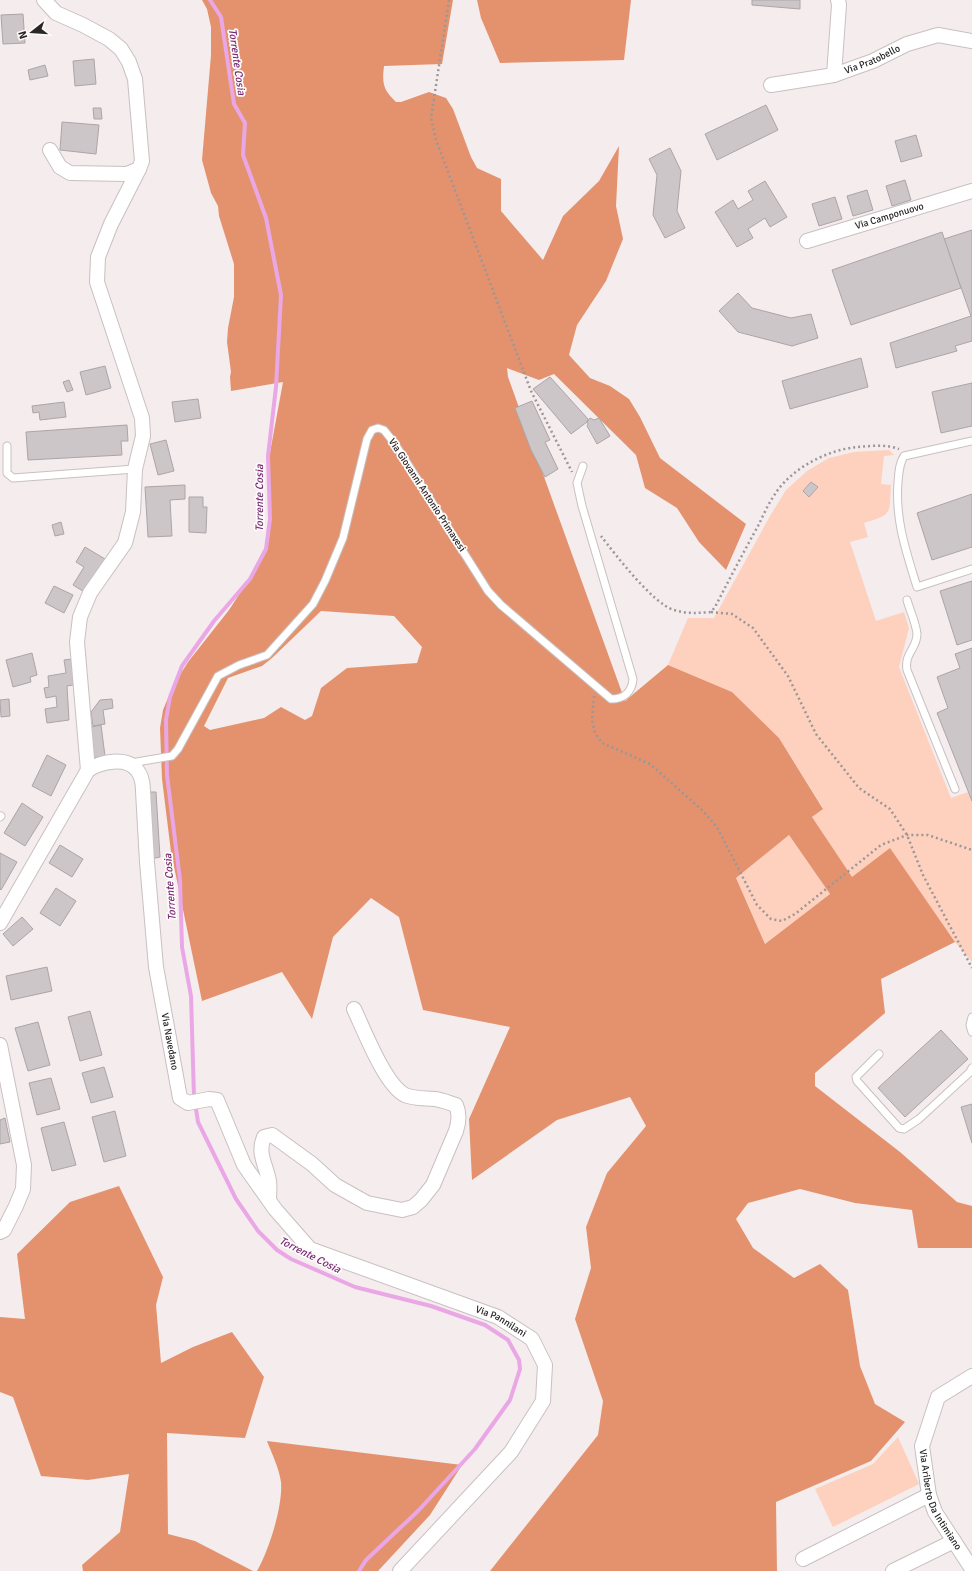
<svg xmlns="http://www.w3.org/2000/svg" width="972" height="1571" font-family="Signika,sans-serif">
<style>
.green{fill:#fdd1be}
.forest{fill:#e4926e;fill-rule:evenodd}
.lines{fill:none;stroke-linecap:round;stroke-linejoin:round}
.stream{stroke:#eaa7e5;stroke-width:4}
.building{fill:#cdc6c9;stroke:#aca5a8}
.lane-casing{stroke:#c8c0c1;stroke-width:9}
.street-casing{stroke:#c8c0c1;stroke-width:16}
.path{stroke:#9c9697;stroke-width:2.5;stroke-dasharray:2 3;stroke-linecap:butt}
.lane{stroke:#fff;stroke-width:7}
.street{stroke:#fff;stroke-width:14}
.labels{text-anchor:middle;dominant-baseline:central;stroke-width:3.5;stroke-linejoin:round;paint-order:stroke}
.street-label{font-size:10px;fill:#292627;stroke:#fefbfb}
.water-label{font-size:11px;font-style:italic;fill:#782b75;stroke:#fefbfb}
</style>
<rect width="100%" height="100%" fill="#f5eced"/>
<g class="green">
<path d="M889,450L894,455L884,456L881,484L891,485C889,515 893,514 864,523L868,537L850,542L876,621L904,612L909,628L899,667L951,798L968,792L972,801V962L955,942L890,849L852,878L812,817L823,808L779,738L732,692L668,665L688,618H714L770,516L786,490L807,471L829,458L854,452Z"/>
<polygon points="789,835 830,894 765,944 736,878"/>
<polygon points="898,1437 919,1484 833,1527 815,1489 873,1464"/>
</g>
<g class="forest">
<path d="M202,0H453L442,64L384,66C382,84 383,89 396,102H401L429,92L446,98L453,109L471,157L477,168L501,179V211L543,260L563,216L599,181L619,146L616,206L623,239L606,281L577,325L569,355L590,378L610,386L629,399L640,417L660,458L746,524L726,570L699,542L677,508L645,488L636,455L554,374L539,380L507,368L508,377L625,701L668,665L732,692L779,738L823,809L812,817L852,877L890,848L955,942L881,979L885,1013L815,1073V1086L900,1152L957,1202L972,1206V1248H918L912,1210L855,1203L800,1189L748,1203L736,1219L753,1248L794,1278L820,1264L848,1290L860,1366L875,1404L905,1422L871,1461L776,1502L777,1571H490L598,1435L603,1401L575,1319L591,1268L586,1227L607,1173L646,1126L630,1097L557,1120L472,1180L469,1119L510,1027L423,1010L399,917L371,898L333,937L312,1019L282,972L202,1001L171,852L162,779L160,728L163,710L173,686L188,662L229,610L242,590L262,556L269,537L271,512L269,488V458L283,382L231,391L230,377L231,372L227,342L228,328L234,297V264L219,216L218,206L211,193L202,160L211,55V27L207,9ZM321,611L394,616L422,647L417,663L347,668L321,688L312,716L305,720L281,707L264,718L210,730L204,726L228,678L262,666L272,658ZM789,835L830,894L765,944L736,878Z"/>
<polygon points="477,0 631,0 624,60 500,63 481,18"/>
<polygon points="119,1186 163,1277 156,1305 161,1363 193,1347 232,1332 264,1377 245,1438 167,1433 168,1534 195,1541 253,1571 83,1571 82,1565 120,1532 129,1474 88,1480 41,1476 13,1397 0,1392 0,1317 25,1319 17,1254 70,1202"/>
<path d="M267,1441L462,1465L430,1515L378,1571H257C269,1550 283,1506 281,1482C279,1468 272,1454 267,1441Z"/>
</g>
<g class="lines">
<polyline class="stream" points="210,0 221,17 234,104 245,123 243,155 266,218 281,295 276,387 268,456 270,519 266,549 250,579 214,621 182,666 170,697 166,720 167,775 180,880 182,947 191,996 194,1096 198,1122 236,1199 258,1231 277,1250 291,1259 355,1287 431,1306 485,1325 508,1340 519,1360 520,1369 510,1400 475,1449 418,1511 366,1560 359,1571"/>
</g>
<g class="building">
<polygon points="752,0 800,0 800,9 752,5"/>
<polygon points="23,14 25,43 3,44 1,15"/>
<polygon points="94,59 96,84 75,86 73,61"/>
<polygon points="45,65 48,76 30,80 28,70"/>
<polygon points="766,105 778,130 717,160 705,134"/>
<polygon points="93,108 101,108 102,119 94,119"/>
<polygon points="62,122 99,125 96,154 60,150"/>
<polygon points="916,135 922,156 901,162 895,141"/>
<polygon points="670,148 681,171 677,211 685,228 665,238 653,215 657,175 649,159"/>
<polygon points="905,180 911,200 892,206 886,186"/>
<polygon points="765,181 787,217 770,227 765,218 748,229 753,238 737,247 715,212 733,200 738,209 753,200 748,191"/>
<polygon points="867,190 873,210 853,216 847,196"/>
<polygon points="835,197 842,219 819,226 812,204"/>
<polygon points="972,230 972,341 955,346 957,351 896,368 890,343 971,316 944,239"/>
<polygon points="942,232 961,288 851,325 832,270"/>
<polygon points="738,293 752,308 791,318 811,314 818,338 792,346 738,332 719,311"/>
<polygon points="861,358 868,387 790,409 782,381"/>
<polygon points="105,366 111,388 86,395 80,372"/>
<polygon points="550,377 588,419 587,422 571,434 533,389"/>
<polygon points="69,380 73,390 67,392 63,382"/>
<polygon points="972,383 972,426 941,433 932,392"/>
<polygon points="198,399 201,418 175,422 172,402"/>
<polygon points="532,401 550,440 545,442 558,469 545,477 531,450 515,408"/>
<polygon points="64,402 66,417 40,420 39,412 33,413 32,406"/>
<polygon points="590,418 594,420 599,418 610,436 597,444 587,426 588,424 587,422"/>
<polygon points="127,425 128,441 121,441 122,455 28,460 26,432"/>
<polygon points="166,440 174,471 158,475 150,444"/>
<polygon points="811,482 818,487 809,497 803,491"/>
<polygon points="185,485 185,499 170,500 172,536 148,537 145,487"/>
<polygon points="972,494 972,547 932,560 917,513"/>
<polygon points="189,497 203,497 203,507 207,507 206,533 189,532"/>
<polygon points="61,522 64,534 55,536 52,525"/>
<polygon points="85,547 105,559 86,593 73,585 84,567 76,562"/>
<polygon points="972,581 972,640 957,645 940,591"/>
<polygon points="54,586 73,595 64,613 45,603"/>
<polygon points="972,648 972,801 937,713 948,708 937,677 960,668 955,654"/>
<polygon points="32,653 37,675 30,677 31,682 13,687 6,660"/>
<polygon points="72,659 79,684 67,686 69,720 47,723 45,709 57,707 56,696 46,698 44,688 49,687 48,676 66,673 64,660"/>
<polygon points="9,699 10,716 1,717 0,700"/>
<polygon points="112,699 113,708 103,710 105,724 93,726 91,712 100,700"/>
<polygon points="101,725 105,756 92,758 86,728"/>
<polygon points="47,755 66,765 51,796 32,786"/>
<polygon points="147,792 156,792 160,857 151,859"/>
<polygon points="22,803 43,817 25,846 4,833"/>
<polygon points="60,845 83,859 72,877 49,863"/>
<polygon points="0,853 17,862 1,890 0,889"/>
<polygon points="56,888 76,901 60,926 40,913"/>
<polygon points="22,917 33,929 13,946 3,934"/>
<polygon points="47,967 52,991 11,1000 6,976"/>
<polygon points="90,1011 102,1055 80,1061 68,1017"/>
<polygon points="38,1022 50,1065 28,1071 15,1028"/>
<polygon points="941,1030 968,1059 905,1117 878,1088"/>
<polygon points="104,1067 113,1097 91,1103 82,1073"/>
<polygon points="51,1078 60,1109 37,1115 29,1083"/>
<polygon points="972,1104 972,1143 961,1107"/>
<polygon points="115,1111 126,1156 104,1162 92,1117"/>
<polygon points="5,1118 10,1142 0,1144 0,1120"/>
<polygon points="64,1122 76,1165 52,1171 41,1128"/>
</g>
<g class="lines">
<defs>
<g id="lane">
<path d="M972,441L904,456C899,464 899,472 898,482C895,520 906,551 917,587L972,569"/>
<polyline points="7,446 7,473 13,478 135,469"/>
<path d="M907,600C910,611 916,623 917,634C917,649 904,653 907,670L955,789"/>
<path d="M131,763L172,756L178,749L218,676L239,665L267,655L313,604L325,581L343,538L367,439L372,430L378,428L384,430L395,444L488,591L501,605L611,699C624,699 632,692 633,679L582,506L577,483L583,466"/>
<polyline points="0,817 1,816"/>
<polyline points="972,1017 970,1025 972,1032"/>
<polyline points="879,1054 856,1077 857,1081 899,1128 904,1129 919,1119 970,1072 972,1068"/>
</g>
<g id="street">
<polyline points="44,0 56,13 83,25 109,39 121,49 129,62 135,79 142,161 139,169 127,174 70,173 60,167 50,150"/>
<polyline points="834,75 839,5 838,0"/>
<path id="s1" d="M771,85L834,75L873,61L907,44L938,35L972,41"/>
<path id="s2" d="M807,241L972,191"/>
<polyline points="88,770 77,642 80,617 90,593 125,543 133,512 135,469 143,436 142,418 97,282 98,257 111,224 139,169"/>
<path id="s3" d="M0,923L88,770C100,762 126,756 137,770C142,776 143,784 143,791L147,862L156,967L180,1098L188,1103L209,1099L217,1100L244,1165L275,1209L310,1249L498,1317L532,1339L545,1365L543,1401L511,1452L400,1571"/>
<polyline points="0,1045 24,1165 23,1189 16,1206 4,1230 0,1232"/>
<path d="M269,1200C269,1194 270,1187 269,1181C266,1164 257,1154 264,1137L272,1135L312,1164L335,1185L367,1203L402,1210L413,1207L421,1200L433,1185L456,1131C459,1122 460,1114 456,1105C449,1103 443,1100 435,1099C425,1098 414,1099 405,1095C385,1085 364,1030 354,1009"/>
<path id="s4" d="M972,1376L938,1397L922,1446L929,1495L935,1512L972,1569"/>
<polyline points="803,1559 929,1495"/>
<polyline points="893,1571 954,1541"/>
</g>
</defs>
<use href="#lane" class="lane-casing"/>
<use href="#street" class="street-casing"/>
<g class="path">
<polyline points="449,0 431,118 436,140 531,391 572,472"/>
<path d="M601,536C615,554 653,604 674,610C687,614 698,613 711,612L715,607C729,580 743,553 758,526C763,516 768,504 775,494C792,468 827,450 857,447C871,446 886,444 899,449"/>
<polyline points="711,612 732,614 753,628 788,676 816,734 859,788 890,809 907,835 923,875 972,968"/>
<polyline points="594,696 592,720 595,733 602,743 650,764 702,810 717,827 757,905 771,919 782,921 795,914 881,845 907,835 928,835 972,850"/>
</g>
<use href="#lane" class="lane"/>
<use href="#street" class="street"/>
</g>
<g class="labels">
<g class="street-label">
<text stroke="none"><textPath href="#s1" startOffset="105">Via Pratobello</textPath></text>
<text stroke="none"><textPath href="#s2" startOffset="86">Via Camponuovo</textPath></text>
<text transform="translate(427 495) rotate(57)">Via Giovanni Antonio Primavesi</text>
<text stroke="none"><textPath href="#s3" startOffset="504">Via Navedano</textPath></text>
<text stroke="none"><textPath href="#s3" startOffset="982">Via Pannilani</textPath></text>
<text stroke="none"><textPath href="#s4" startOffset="149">Via Ariberto Da Intimiano</textPath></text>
</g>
<g class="water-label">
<text transform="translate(237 62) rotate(82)">Torrente Cosia</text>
<text transform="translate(259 498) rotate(-90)">Torrente Cosia</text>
<text transform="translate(170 887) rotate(-94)">Torrente Cosia</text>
<text transform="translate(310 1255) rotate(27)">Torrente Cosia</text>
</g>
</g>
<g transform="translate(32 32) rotate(253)" stroke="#fefbfb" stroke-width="3" paint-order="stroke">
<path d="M0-3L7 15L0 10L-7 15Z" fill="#292627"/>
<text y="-6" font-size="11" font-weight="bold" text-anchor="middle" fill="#292627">N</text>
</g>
</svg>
